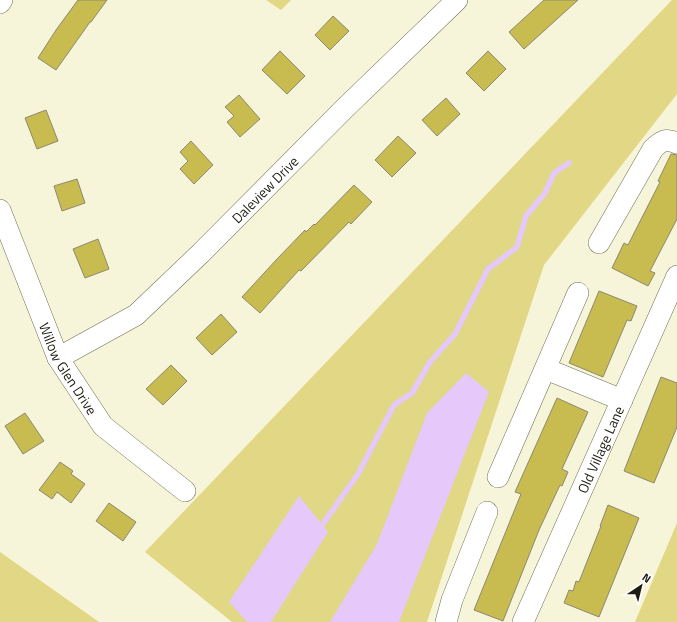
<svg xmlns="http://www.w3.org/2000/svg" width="677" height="622" font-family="'Titillium Web',sans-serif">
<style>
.green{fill:#e1d784}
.water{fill:#e7c8fb}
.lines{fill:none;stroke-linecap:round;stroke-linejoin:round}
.stream{stroke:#e7c8fb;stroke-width:5.5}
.building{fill:#c8bb50;stroke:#8c8970}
.minor-casing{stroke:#726f57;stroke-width:22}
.minor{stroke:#fff;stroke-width:21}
.labels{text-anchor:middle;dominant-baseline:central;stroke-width:3;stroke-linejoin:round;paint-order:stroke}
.street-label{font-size:14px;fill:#1d1c12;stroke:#fff}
</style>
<rect width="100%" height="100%" fill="#f7f5d9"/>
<g class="green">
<polygon points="266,0 291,0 281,10"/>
<polygon points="672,0 677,0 677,94 544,265 427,622 232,622 145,552"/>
<polygon points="677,523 677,622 635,622"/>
<polygon points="0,552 99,622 0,622"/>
</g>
<g class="water">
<polygon points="466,373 489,392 399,622 330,622 377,544 427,413"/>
<polygon points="299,496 328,532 271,622 247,622 229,602"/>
</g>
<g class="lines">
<polyline class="stream" points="318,531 358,474 394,405 412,393 430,362 455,334 488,269 517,247 526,216 545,193 554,173 569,163"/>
</g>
<g class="building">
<polygon points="78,0 107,0 91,22 90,22 56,70 38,58 56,30"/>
<polygon points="544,0 578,0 524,49 509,32"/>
<polygon points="333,16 349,31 330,50 315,35"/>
<polygon points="280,51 305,76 287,94 262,70"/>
<polygon points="488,51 506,69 484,91 466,73"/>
<polygon points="239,95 260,119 240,137 227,122 234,116 225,107"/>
<polygon points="446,98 460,114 437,136 422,120"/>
<polygon points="46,110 58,141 37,149 25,118"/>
<polygon points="398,136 416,153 392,177 375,160"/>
<polygon points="191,141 213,165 194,184 180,169 188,161 180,152"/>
<polygon points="671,154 677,155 677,219 650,271 655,273 648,286 612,268 624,243 628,245 660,182 658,181"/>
<polygon points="77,179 85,203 62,211 54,186"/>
<polygon points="354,185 372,202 351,224 349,222 301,271 299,270 260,313 242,297 277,259 305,230 306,232 314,224 315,225"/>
<polygon points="98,239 109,269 85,278 73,249"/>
<polygon points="599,291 637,306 631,321 627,320 603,377 569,363"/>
<polygon points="221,314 237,332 212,355 196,338"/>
<polygon points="171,365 187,381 163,405 146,389"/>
<polygon points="661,377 677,383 677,427 654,483 624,471"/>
<polygon points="557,398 588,412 562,469 568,472 562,486 560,485 539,530 503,621 474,610 521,494 515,492"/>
<polygon points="25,413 44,441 23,454 5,426"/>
<polygon points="60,462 73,471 71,474 85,484 71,503 57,492 52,499 39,490"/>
<polygon points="109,503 136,522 123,541 96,521"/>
<polygon points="608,505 639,518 599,617 564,603 569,590 573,591 576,581 579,582 601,526 600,526"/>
</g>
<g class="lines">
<defs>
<g id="minor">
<polyline points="0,3 2,0"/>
<path id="s1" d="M0,210L58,358L103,426L185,491"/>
<path d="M599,243L653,149C661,141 665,138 677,143"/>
<path id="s2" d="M58,358L136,315L201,253L345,108L457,0"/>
<polyline points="546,369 622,400"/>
<polyline points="498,477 578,293"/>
<polyline points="446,622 452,600 487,512"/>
<path id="s3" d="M523,622L677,276"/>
</g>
</defs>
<use href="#minor" class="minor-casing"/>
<use href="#minor" class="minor"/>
</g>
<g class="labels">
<g class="street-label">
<text stroke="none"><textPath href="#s2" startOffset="269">Daleview Drive</textPath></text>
<text stroke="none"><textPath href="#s1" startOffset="173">Willow Glen Drive</textPath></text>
<text stroke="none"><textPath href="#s3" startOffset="189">Old Village Lane</textPath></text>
</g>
</g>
<g transform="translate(641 586) rotate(35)" stroke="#ffffff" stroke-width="3" paint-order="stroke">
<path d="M0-3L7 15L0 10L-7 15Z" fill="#1d1c12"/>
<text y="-6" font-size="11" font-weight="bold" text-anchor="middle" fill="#1d1c12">N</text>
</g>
</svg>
